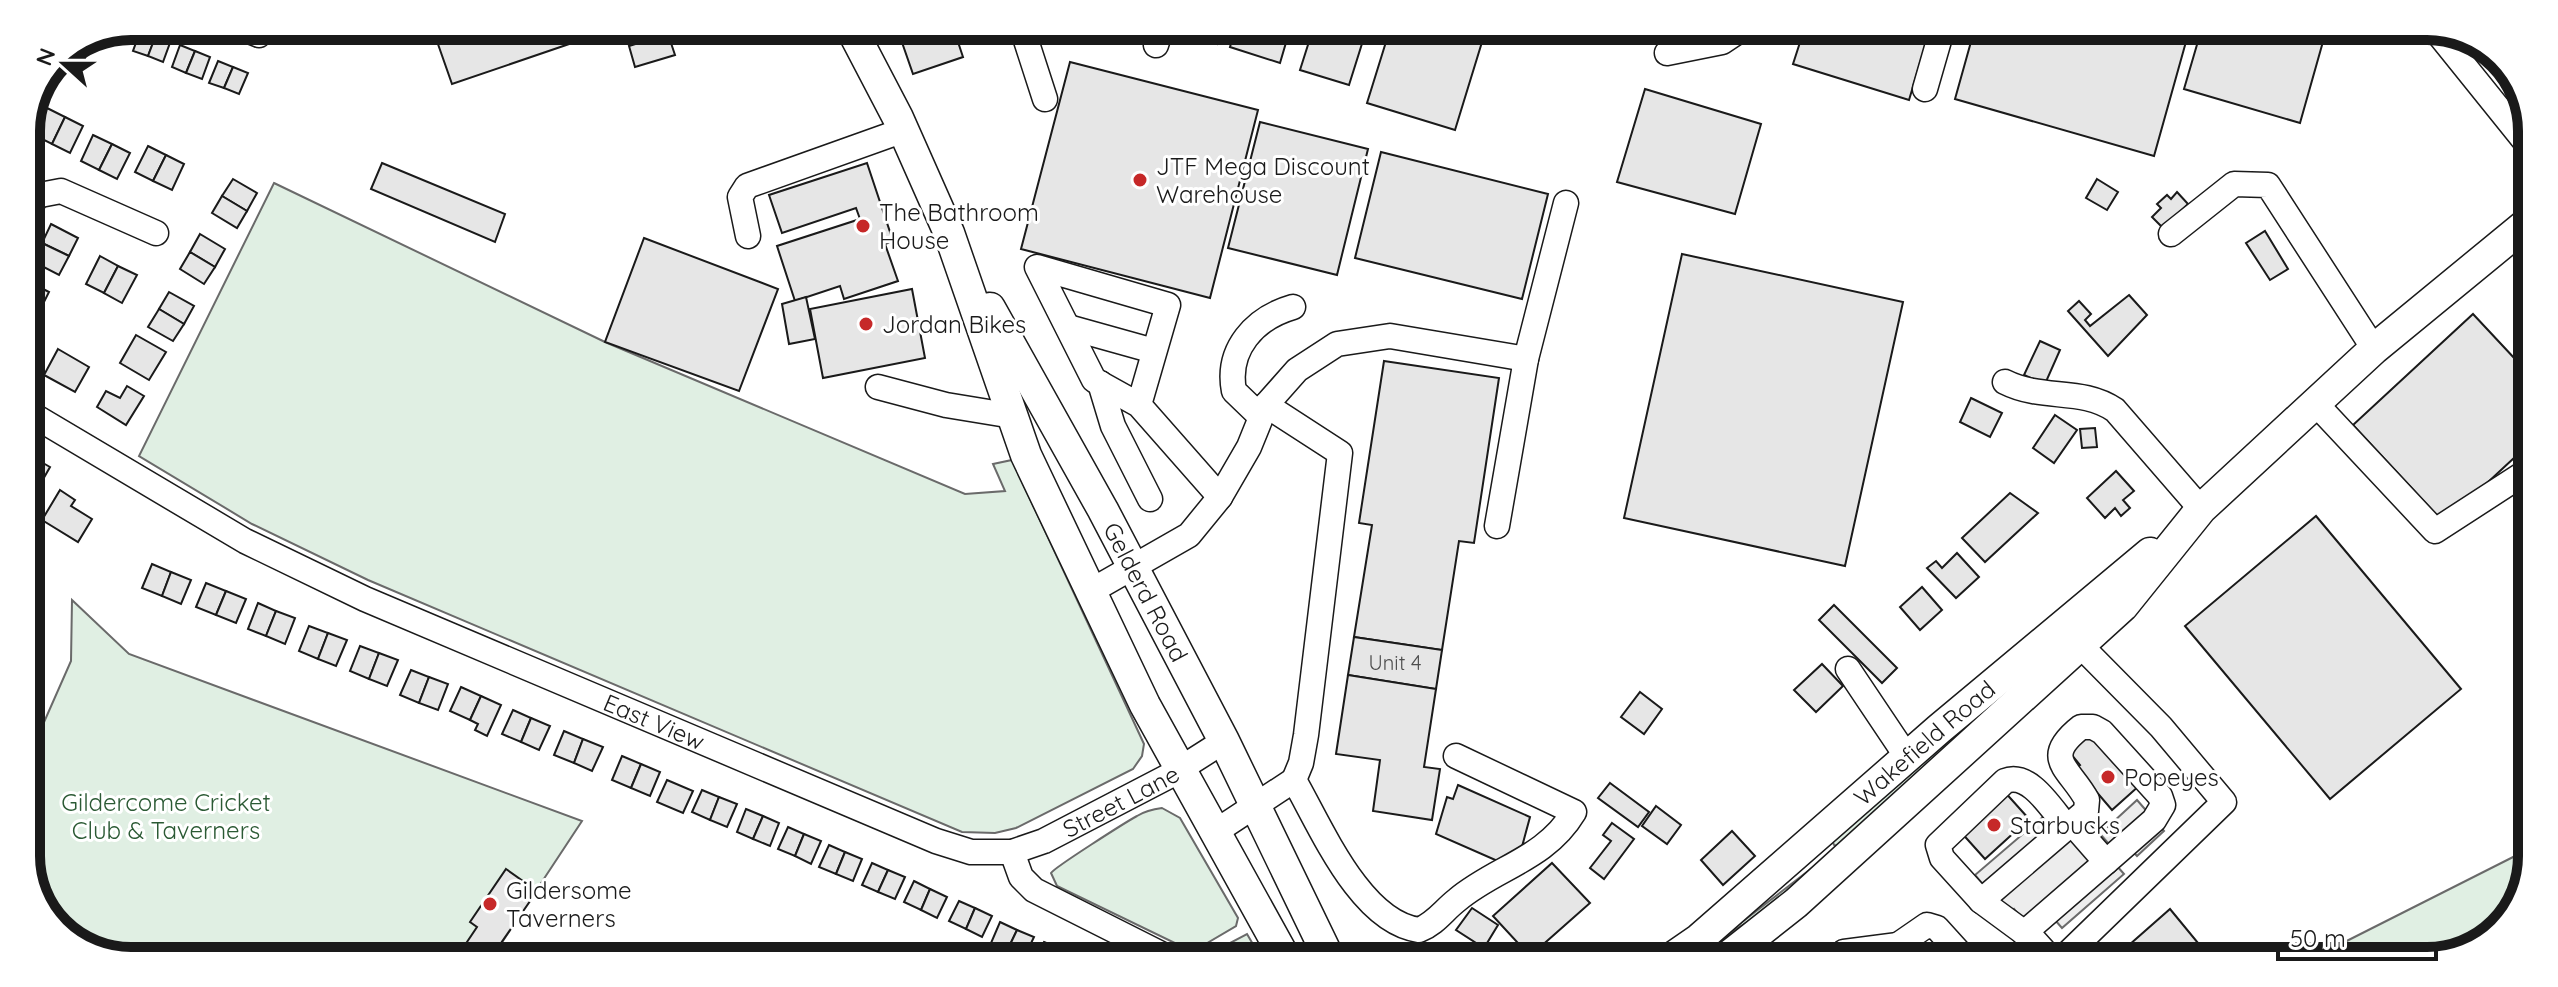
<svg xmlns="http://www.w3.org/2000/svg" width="2558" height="987" font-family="Quicksand,sans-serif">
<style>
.green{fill:#e0efe3;stroke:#6a6a6a;stroke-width:2}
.parking{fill:#ededed;stroke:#6a6a6a;stroke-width:2}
.building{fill:#e6e6e6;stroke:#1a1a1a;stroke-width:2}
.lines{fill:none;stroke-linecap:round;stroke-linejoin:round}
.minor-casing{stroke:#1a1a1a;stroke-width:27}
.major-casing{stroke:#1a1a1a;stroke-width:33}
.minor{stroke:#fff;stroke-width:24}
.major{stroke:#fff;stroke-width:30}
.poi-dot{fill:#c62828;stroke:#fff;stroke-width:3}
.labels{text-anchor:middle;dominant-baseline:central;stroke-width:6;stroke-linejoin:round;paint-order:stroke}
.number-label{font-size:20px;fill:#4d4d4d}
.poi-label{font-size:24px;fill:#1a1a1a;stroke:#fff;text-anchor:start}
.street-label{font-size:24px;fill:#1a1a1a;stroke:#fff}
.park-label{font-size:24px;fill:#2b5a34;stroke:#fff}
.rim{fill:none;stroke:#1a1a1a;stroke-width:10}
</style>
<rect width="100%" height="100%" fill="#fff"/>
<g class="green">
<polygon points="274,183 605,342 965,494 1005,491 993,464 1012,460 1144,744 1142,756 1133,769 1016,828 995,833 962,832 368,580 252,524 139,456"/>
<polygon points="72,600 129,654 582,821 493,956 97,955 48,920 26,864 26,763 71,661"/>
<polygon points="1954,731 1958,733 1952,742 1841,847 1834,845 1831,838"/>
<path d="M1162,808L1180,818L1238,918L1236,926L1197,949L1183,947L1057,886L1051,873C1055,867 1126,822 1137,816C1145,811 1154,809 1162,808Z"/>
<polygon points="2527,850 2526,890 2486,943 2428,961 2307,961"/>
<polygon points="1812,868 1773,906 1733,931 1702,959 1694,959"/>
<polygon points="1247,934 1261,958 1205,957 1205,956"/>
</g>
<g class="parking">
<polygon points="2137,800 2164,831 2137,856 2126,844 2117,853 2100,834"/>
<polygon points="2044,816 2110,858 2124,874 2062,928 2048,912 2030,928 2014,909 2008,914 1975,875"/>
</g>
<g class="building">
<polygon points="432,27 619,27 452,84"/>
<polygon points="897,28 987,28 988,29 957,39 963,57 913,74"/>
<polygon points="141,29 156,35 148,56 133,51"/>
<polygon points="1168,29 1221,29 1217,44"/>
<polygon points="1235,29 1290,29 1280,63 1230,47"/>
<polygon points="1313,29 1366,31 1349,85 1300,70"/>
<polygon points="1390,29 1486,29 1455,130 1367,103"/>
<polygon points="1804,30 1930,30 1909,100 1793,64"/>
<polygon points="1974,31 2189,31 2154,156 1955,99"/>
<polygon points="2201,31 2326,31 2300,123 2184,89"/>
<polygon points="668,34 675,55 635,67 629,46"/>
<polygon points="156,35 171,40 163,62 148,56"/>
<polygon points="180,45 195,51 186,73 172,67"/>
<polygon points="76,49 87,53 81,68 58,59"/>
<polygon points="195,51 210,57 202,79 186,73"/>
<polygon points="218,61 233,67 224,88 209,83"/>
<polygon points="1070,62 1258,110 1210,298 1021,249"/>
<polygon points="233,67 248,73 239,94 224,88"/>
<polygon points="1645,89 1761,124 1735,214 1617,182"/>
<polygon points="47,108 65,117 52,144 34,135"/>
<polygon points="65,117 83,126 70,153 52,144"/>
<polygon points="1260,122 1368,149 1337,275 1228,248"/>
<polygon points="93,135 112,144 99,170 81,161"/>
<polygon points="112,144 130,153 117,179 99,170"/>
<polygon points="148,146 166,155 153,181 135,172"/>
<polygon points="1381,152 1548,194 1522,299 1355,258"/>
<polygon points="166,155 184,164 172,190 153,181"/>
<polygon points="382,163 505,214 495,242 371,189"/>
<polygon points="867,163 893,241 885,244 898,281 844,299 840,286 795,301 777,246 860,219 856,208 782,233 769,195"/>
<polygon points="233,179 257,193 247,211 222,196"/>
<polygon points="2097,179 2118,192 2107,210 2086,198"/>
<polygon points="2177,192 2188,204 2163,228 2152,217 2161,208 2157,204 2167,195 2171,199"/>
<polygon points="222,196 247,211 237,228 212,213"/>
<polygon points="51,224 78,238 69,256 42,243"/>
<polygon points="2265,231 2288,269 2270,280 2246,243"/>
<polygon points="200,234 225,249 215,267 190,252"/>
<polygon points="644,238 778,289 739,391 605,342"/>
<polygon points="42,243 69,256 59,275 32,261"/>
<polygon points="190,252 215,267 204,284 180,269"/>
<polygon points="1682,254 1903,302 1845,566 1624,518"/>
<polygon points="100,256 118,266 104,293 86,284"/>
<polygon points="118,266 137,275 122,303 104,293"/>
<polygon points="26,280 49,292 40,310 26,303"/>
<polygon points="912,289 925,358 823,378 810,309"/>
<polygon points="169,292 194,306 184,324 159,309"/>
<polygon points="2129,295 2147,315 2108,356 2068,311 2079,301 2091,314 2085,320 2090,326"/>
<polygon points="806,297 815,339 789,344 782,304"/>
<polygon points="159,309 184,324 173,341 148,327"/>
<polygon points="2473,314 2530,375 2529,444 2444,523 2353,425"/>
<polygon points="136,335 166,352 149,380 120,363"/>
<polygon points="2040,341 2060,350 2045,384 2024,375"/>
<polygon points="58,349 89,367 75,392 44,375"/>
<polygon points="1384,361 1499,378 1474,543 1459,541 1442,650 1354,637 1372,525 1359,523"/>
<polygon points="127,386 144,396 126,425 97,407 106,391 120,398"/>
<polygon points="1971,398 2002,413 1990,437 1960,422"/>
<polygon points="2055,415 2077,430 2054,463 2033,448"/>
<polygon points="2095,428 2097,447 2082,448 2080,429"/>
<polygon points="26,453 36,459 26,476"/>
<polygon points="36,459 50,467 33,497 26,493 26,476"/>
<polygon points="2116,471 2134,491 2123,500 2130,508 2121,516 2115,508 2105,518 2087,498"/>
<polygon points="60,490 75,500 71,506 92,519 78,542 42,520"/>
<polygon points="2010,493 2038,513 1985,562 1962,538"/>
<polygon points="2316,516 2461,689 2330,799 2185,626"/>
<polygon points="1957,553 1979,577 1956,598 1927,568 1936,561 1942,568"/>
<polygon points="152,564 171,572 162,596 142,588"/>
<polygon points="171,572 191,580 181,604 162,596"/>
<polygon points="206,583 226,591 216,615 196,607"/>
<polygon points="1922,587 1942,610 1920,630 1900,607"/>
<polygon points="226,591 246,599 236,623 216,615"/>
<polygon points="258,603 276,611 266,636 248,629"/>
<polygon points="1834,605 1897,668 1882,683 1819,620"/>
<polygon points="276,611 295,618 285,644 266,636"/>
<polygon points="309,626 328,633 318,659 299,651"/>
<polygon points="328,633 347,640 336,666 318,659"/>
<polygon points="1354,637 1442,650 1436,689 1348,675"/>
<polygon points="360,646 379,653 369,679 350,671"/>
<polygon points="379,653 398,660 387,686 369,679"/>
<polygon points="1822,664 1843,686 1816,712 1794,690"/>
<polygon points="411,670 429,677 419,703 400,695"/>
<polygon points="1348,675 1436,689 1424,767 1440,769 1432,820 1373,811 1380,760 1336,754"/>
<polygon points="429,677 448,684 438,710 419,703"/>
<polygon points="461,687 481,696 470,720 450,711"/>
<polygon points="1640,692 1662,709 1644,734 1621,717"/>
<polygon points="481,696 501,705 487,736 475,730 478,724 470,720"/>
<polygon points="513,710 531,718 521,742 502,734"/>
<polygon points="531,718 550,726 539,750 521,742"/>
<polygon points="2086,730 2140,785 2112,810 2076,768 2080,765 2066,748"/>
<polygon points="564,731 583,739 574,763 554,755"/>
<polygon points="583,739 603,747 592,771 574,763"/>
<polygon points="622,756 641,764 631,788 612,780"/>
<polygon points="641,764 660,772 650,796 631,788"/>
<polygon points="667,780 693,791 683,813 657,802"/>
<polygon points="1610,783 1649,812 1638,827 1598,798"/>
<polygon points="1458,785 1530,817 1520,854 1509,866 1436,834 1447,797 1453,799"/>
<polygon points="702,790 719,797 710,820 692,812"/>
<polygon points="2003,790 2029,819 1985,859 1959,830"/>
<polygon points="719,797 737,804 727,827 710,820"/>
<polygon points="1656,806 1681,825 1667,844 1642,826"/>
<polygon points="746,809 763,816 753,839 737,832"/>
<polygon points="763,816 779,823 770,846 753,839"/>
<polygon points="1612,823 1634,839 1604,879 1590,868 1611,841 1603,835"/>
<polygon points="788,827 804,834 795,856 778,849"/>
<polygon points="1732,831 1755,856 1723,885 1701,860"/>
<polygon points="804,834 821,841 811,864 795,856"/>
<polygon points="829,845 845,852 836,874 819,867"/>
<polygon points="845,852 862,859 853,881 836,874"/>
<polygon points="872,863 888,870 878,892 862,885"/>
<polygon points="1552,863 1590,903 1530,956 1493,916"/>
<polygon points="506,869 537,891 492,956 487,956 467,942 477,927 470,922"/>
<polygon points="888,870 905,877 895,899 878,892"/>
<polygon points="914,881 930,889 921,910 904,902"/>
<polygon points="930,889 947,897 937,918 921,910"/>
<polygon points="959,901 975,908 966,929 949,921"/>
<polygon points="975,908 992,916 982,937 966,929"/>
<polygon points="1472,908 1498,925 1484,948 1456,930"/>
<polygon points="2170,909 2212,960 2112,960"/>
<polygon points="1000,922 1017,930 1007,951 991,943"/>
<polygon points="1017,930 1034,937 1024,958 1007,951"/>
<polygon points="1044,942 1061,949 1057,958 1037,958"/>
</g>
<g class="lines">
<defs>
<g id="minor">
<polyline points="237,26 259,35"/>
<polyline points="1022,28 1045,99"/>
<polyline points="2437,32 2532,150"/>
<polyline points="1156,45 1161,29"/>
<polyline points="1667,53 1722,42 1740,30"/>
<polyline points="1925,89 1942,30"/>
<polyline points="26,207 40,195 61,191 156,233"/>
<polyline points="2171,234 2234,184 2268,185 2374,349"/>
<polyline points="748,236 740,197 747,186 904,130"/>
<polyline points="1068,327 1154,351"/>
<polyline points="1526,359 1566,203"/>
<path d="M2005,382C2043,401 2081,387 2115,410L2201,509"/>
<polyline points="1100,383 1113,426 1150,499"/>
<polyline points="878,387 946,405 1013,416"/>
<polyline points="1139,405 1168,305 1037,267 1094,380 1139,405 1220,497"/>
<polyline points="1266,405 1340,453 1306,735 1301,763 1294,780"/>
<polyline points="2317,405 2435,531 2529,470"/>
<path id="s1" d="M26,411L245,541L365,599L936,841L971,852H1012L1044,841L1169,776L1224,741"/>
<path d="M1261,417L1234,391C1226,349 1255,318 1293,307"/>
<polyline points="1091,591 1189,535 1220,497 1249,447 1266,405 1297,370 1337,344 1390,336 1526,359 1497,526"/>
<polyline points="1848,669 1907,757"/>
<path d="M1215,832L1294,780C1321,827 1360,922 1419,930C1436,923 1443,911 1457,900C1496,867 1545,860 1574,812L1456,756"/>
<polyline points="1012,852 1021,877 1034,890 1169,958"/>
<path d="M1981,901L1942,858L1938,845L2005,781C2030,771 2052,810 2067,827"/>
<polyline points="2024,933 2106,862 2071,822"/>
<polyline points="1841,960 1844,952 1898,945"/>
<polyline points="1897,960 1898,945 1927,925 1937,928 1966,960"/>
<path d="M2052,960L2034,940L1981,901L2086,811L2087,800C2070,768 2040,759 2081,727H2093L2102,732L2160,796L2163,805L2154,820L2106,862"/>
<polyline points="2061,960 2224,802 2161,727 2080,645"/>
</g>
<g id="major">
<polyline points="851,28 898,118 949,233 1026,455 1145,705 1285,958"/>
<path id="s2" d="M990,308L1103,510L1224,741L1329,958"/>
<path id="s3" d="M1670,959L1699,939L1939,729L2150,553"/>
<polyline points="1725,959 1796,903 2123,606 2201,509 2374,349 2531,220"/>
</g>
</defs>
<use href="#minor" class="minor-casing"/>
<use href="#major" class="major-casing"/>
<use href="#minor" class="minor"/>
<use href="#major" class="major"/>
</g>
<g class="poi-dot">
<circle cx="1140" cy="180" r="8"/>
<circle cx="863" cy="226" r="8"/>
<circle cx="866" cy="324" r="8"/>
<circle cx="2108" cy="777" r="8"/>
<circle cx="1994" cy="825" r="8"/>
<circle cx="490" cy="904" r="8"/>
</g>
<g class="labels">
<g class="number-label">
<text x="1395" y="662">Unit 4</text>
</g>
<g class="poi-label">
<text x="1156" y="166">JTF Mega Discount<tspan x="1156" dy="28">Warehouse</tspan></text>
<text x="879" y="212">The Bathroom<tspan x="879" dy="28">House</tspan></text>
<text x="882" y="324">Jordan Bikes</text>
<text x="2124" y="777">Popeyes</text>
<text x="2010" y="825">Starbucks</text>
<text x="506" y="890">Gildersome<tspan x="506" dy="28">Taverners</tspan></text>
</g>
<g class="street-label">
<text stroke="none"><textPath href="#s2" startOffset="324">Gelderd Road</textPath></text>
<text stroke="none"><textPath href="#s1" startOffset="702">East View</textPath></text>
<text stroke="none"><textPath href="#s3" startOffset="334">Wakefield Road</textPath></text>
<text stroke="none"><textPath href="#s1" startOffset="1206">Street Lane</textPath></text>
</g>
<g class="park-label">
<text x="166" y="802">Gildercome Cricket<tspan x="166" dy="28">Club &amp; Taverners</tspan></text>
</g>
</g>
<path d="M0 0H2558V987H0ZM131 40H2427A91 91 0 0 1 2518 131V856A91 91 0 0 1 2427 947H131A91 91 0 0 1 40 856V131A91 91 0 0 1 131 40Z" fill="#fff" fill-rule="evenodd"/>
<path class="rim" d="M131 40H2427A91 91 0 0 1 2518 131V856A91 91 0 0 1 2427 947H131A91 91 0 0 1 40 856V131A91 91 0 0 1 131 40Z"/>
<g transform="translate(64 64) rotate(291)" stroke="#ffffff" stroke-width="6" paint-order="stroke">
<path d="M0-6L14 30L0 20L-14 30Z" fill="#1a1a1a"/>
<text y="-12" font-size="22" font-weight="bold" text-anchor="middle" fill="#1a1a1a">N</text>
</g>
<path d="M2278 947v12h158v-12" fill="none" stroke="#1a1a1a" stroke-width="4"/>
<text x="2290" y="947" font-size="24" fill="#1a1a1a" stroke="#ffffff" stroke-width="6" paint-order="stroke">50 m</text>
</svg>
